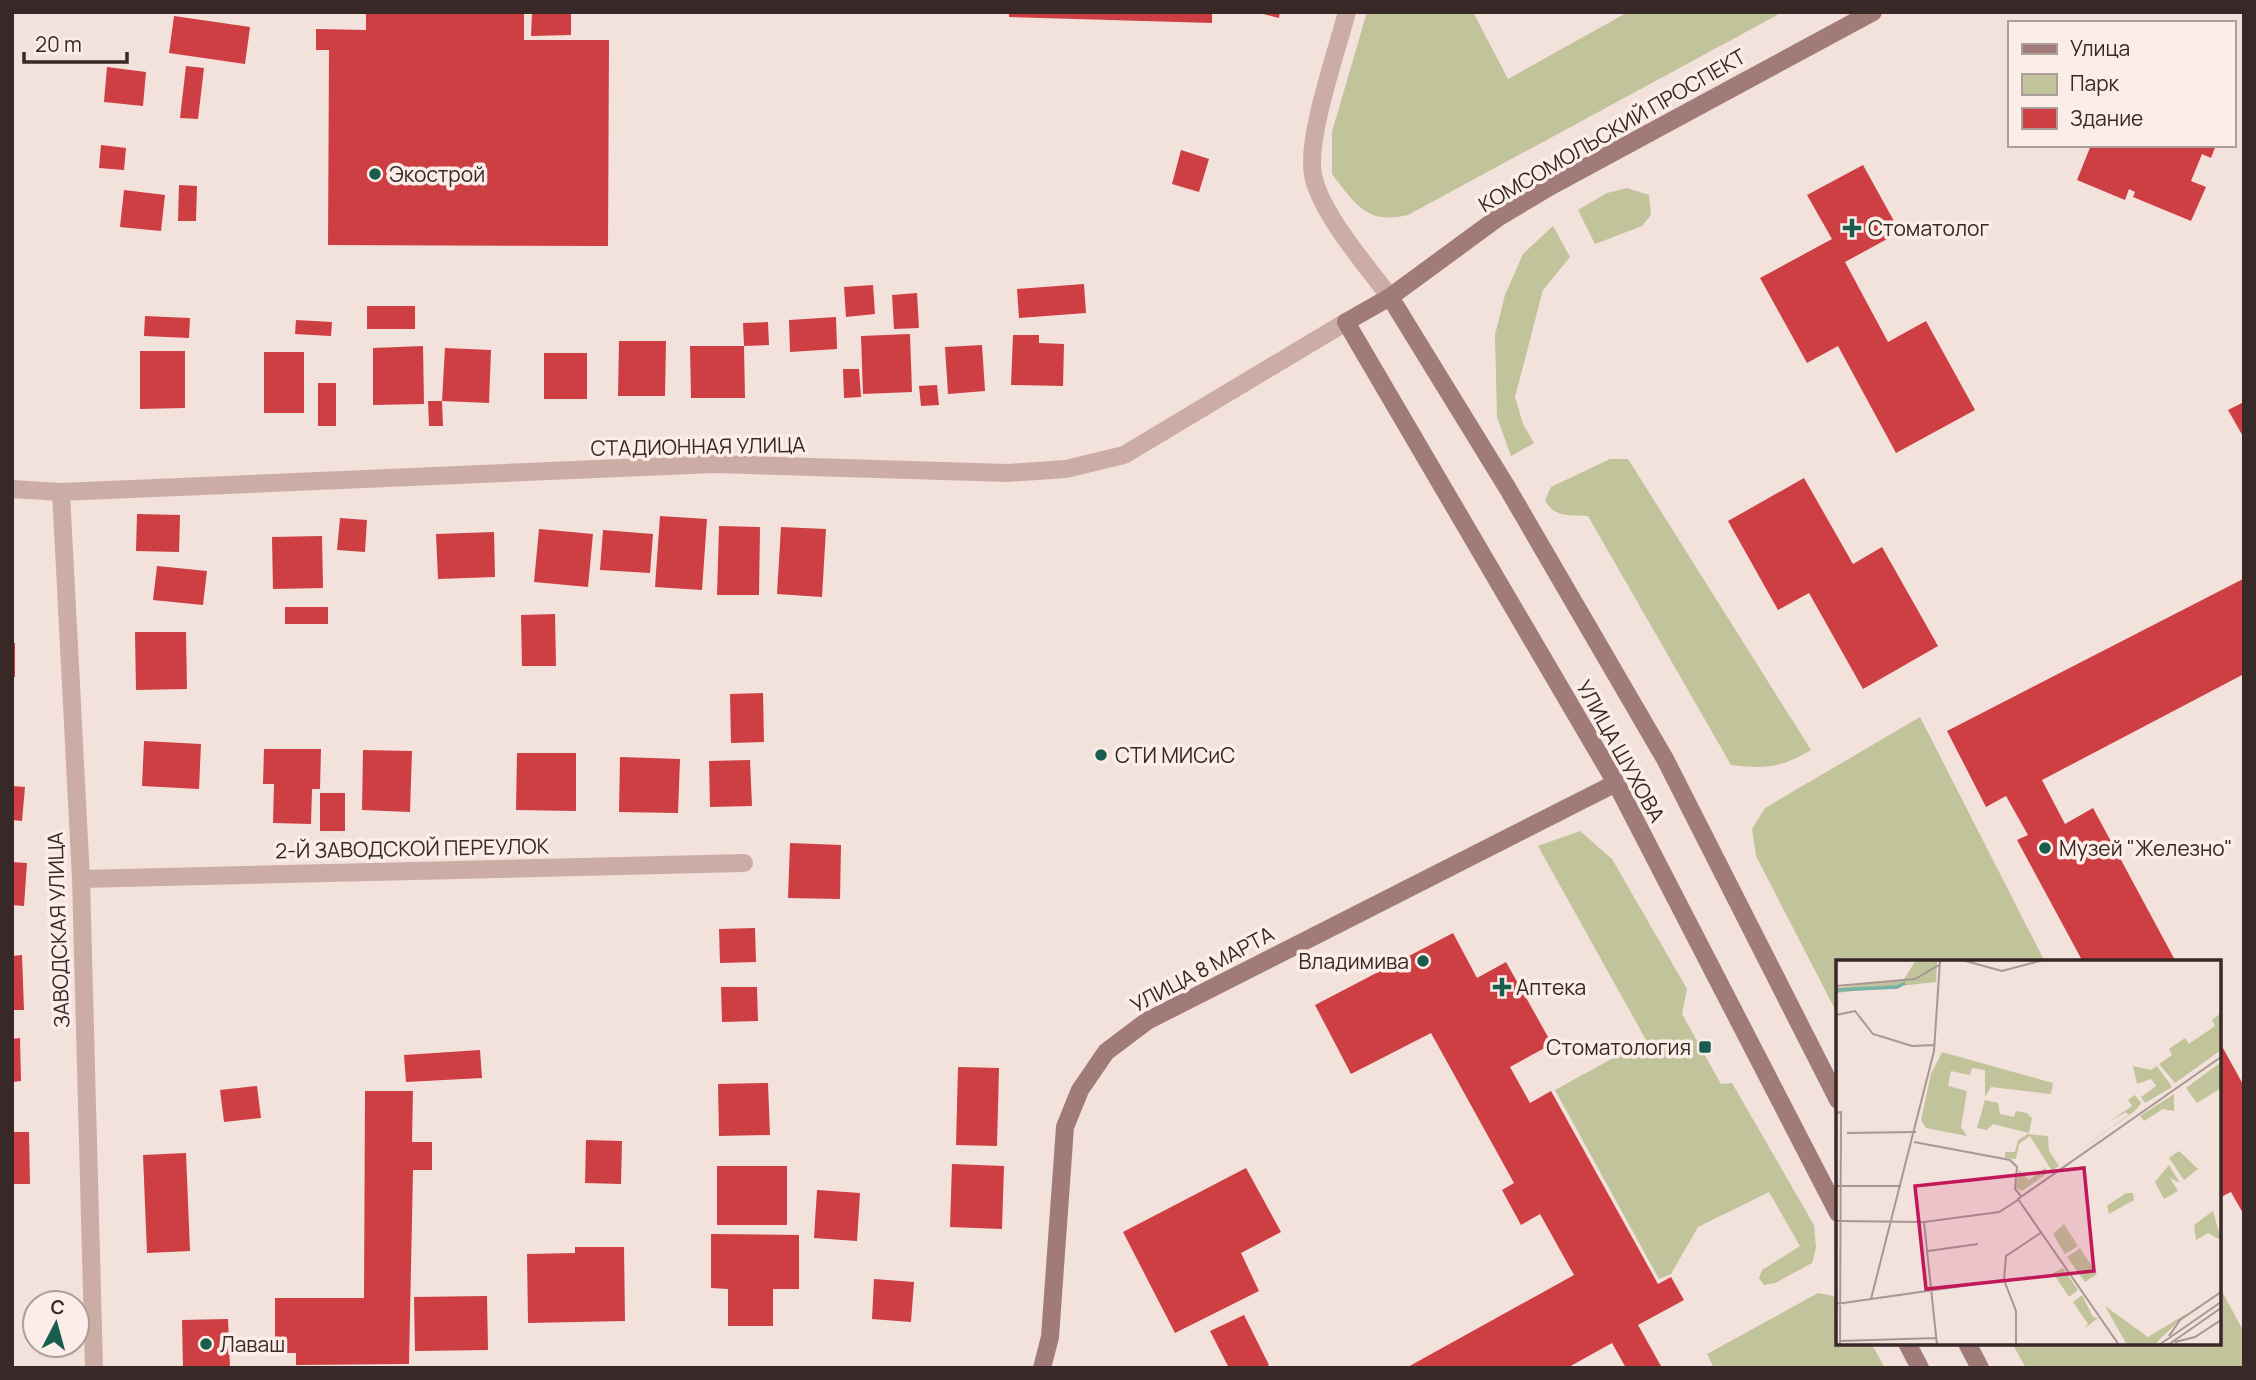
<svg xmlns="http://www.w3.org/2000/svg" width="2256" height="1380" font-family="Manrope,sans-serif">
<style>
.green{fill:#c1c39a}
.building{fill:#cd3f43}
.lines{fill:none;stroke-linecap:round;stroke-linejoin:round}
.minor{stroke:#ccada6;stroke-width:18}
.tertiary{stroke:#ccada6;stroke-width:18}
.secondary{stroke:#a07b77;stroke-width:18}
.poi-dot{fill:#1a5c4e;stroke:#fbede7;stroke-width:2.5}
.labels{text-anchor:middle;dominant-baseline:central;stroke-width:7;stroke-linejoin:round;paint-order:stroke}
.street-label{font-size:21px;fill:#382827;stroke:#fbede7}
.poi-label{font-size:21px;fill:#382827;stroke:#fbede7;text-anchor:start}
.inset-river{fill:none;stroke:#78b2a5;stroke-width:3.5}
.inset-road{fill:none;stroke:#a89793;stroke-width:2}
.view{fill:#c2185b;fill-opacity:0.15;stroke:#c2185b;stroke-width:3.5}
.inset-edge{fill:none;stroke:#382827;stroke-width:3.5}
</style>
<rect width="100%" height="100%" fill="#f3e1db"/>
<g class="green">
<path d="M1367,12H1473L1508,79L1628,12H1783L1408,215C1367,225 1355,204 1332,174V132Z"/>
<polygon points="1627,188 1649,195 1651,215 1642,226 1595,244 1578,210 1607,193"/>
<polygon points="1553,226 1570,257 1543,290 1515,397 1523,424 1534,443 1511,456 1497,417 1495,335 1505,295 1523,254"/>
<path d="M1610,459H1628L1811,750C1780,768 1767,769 1731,765L1588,516C1570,515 1554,518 1545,500L1551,487Z"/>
<polygon points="1920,717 2045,962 1838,962 1838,1015 1756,856 1752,829 1765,808"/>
<polygon points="1580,831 1612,859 1687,989 1682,1014 1721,1084 1732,1083 1814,1225 1816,1248 1812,1263 1775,1283 1764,1285 1759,1278 1762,1270 1800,1246 1769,1192 1698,1227 1671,1274 1659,1279 1555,1090 1646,1040 1538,846"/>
<polygon points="2219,1286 2244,1332 2244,1368 2026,1368 2012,1343 2219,1343"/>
<polygon points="1818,1293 1838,1297 1838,1343 1871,1343 1885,1368 1714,1368 1707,1354"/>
</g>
<g class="building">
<polygon points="366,12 524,12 524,40 609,40 608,246 328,245 329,50 316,50 316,29 366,30"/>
<polygon points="532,12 571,12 571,35 531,36"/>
<polygon points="1009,12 1212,12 1212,23 1009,17"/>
<polygon points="1256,12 1280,12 1279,18"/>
<polygon points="174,16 250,27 245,64 169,53"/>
<polygon points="186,66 204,68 198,119 180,118"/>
<polygon points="107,67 146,72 143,106 104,102"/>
<polygon points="101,145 126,148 124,170 99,168"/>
<polygon points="2091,145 2216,145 2211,158 2202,154 2191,181 2206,187 2191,221 2133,197 2135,192 2129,189 2125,200 2077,180"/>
<polygon points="1181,150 1209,159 1199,192 1172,184"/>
<polygon points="1863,165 1900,232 1845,262 1888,342 1926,321 1975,410 1896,453 1838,346 1807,363 1760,278 1832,239 1807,195"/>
<polygon points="179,185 197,186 196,221 178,221"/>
<polygon points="124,190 165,195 161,231 120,227"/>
<polygon points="1084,284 1086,313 1019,318 1017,289"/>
<polygon points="873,285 875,314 846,317 844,287"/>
<polygon points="917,293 919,328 894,329 892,295"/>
<rect x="367" y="306" width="48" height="23"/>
<polygon points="145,316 190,318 189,338 144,336"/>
<polygon points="836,317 837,349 790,352 789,320"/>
<polygon points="296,320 332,322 331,336 295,334"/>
<polygon points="768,322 769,345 744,346 745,398 691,398 690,346 744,346 743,323"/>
<polygon points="910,334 912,392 863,394 861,336"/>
<polygon points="1013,335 1039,335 1039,343 1064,344 1063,386 1011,385"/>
<polygon points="619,341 666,341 665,396 618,396"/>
<polygon points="982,345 985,391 948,394 945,347"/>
<polygon points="423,346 424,404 373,405 373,348"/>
<polygon points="445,348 491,350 489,403 442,401"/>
<polygon points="140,351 185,351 185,408 140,409"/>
<rect x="264" y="352" width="40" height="61"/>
<rect x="544" y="353" width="43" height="46"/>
<polygon points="843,369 859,369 861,397 844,398"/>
<rect x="318" y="383" width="18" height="43"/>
<polygon points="937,385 939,405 921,406 919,386"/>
<polygon points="428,401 442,401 443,426 429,426"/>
<polygon points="2244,402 2244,438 2228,410"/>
<polygon points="1804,478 1853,564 1882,547 1938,646 1863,689 1809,593 1778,610 1728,521"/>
<polygon points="137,514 180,515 179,552 136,551"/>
<polygon points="660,516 707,519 702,590 655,587"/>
<polygon points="340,518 367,520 365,552 337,550"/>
<polygon points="719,526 760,527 759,595 717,595"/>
<polygon points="781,527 826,529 822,597 777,594"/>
<polygon points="539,529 593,534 588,587 534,582"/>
<polygon points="603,530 653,534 650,573 600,570"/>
<polygon points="494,532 495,577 438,579 436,534"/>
<polygon points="322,536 323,588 273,589 272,537"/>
<polygon points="157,566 207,571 203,605 153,600"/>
<polygon points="2243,579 2244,674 2042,780 2065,824 2093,808 2176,962 2083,962 2017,840 2028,835 2006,796 1986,807 1947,731"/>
<rect x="285" y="607" width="43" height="17"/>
<polygon points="555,614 556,666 522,666 521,615"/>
<polygon points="135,632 186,632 187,689 136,690"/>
<rect x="12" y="643" width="3" height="34"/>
<polygon points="763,693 764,742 731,743 730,694"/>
<polygon points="144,741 201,744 199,789 142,786"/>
<polygon points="264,749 321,749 320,789 312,789 311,824 273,823 274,784 263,784"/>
<polygon points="363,750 412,751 410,812 362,810"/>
<polygon points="517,753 576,753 576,811 516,810"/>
<polygon points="620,757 680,759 678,813 619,812"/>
<polygon points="750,760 752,806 710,807 709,761"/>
<polygon points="12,786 25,787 22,821 12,820"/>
<rect x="320" y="793" width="25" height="38"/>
<polygon points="790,843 841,845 840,899 788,898"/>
<polygon points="12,862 27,863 24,906 12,905"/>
<polygon points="755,928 756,962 720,963 719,929"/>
<polygon points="1453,933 1477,978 1506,962 1552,1044 1510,1067 1530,1103 1551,1091 1658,1284 1671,1277 1684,1300 1638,1325 1662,1368 1626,1368 1612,1343 1567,1368 1406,1368 1574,1275 1540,1214 1521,1225 1502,1190 1514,1183 1431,1033 1351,1074 1315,1005"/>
<polygon points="22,955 24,1010 12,1010 12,956"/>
<polygon points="721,987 757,987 758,1021 722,1022"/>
<polygon points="20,1038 21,1081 12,1082 12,1039"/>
<polygon points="2219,1041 2244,1086 2244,1215 2231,1192 2219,1198"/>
<polygon points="480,1050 482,1078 406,1082 404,1055"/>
<polygon points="958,1067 999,1068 997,1146 956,1145"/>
<polygon points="768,1083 770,1135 719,1136 718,1084"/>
<polygon points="257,1086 261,1118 224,1122 220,1090"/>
<polygon points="365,1091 413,1091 412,1142 432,1142 432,1170 413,1170 409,1364 296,1365 296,1353 282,1353 282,1347 275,1347 275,1298 364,1298"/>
<polygon points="12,1132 29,1132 30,1184 12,1184"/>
<polygon points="586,1140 622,1141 621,1184 585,1183"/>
<polygon points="186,1153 190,1251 147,1253 143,1155"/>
<polygon points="952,1164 1004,1166 1002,1229 950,1227"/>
<rect x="717" y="1166" width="70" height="59"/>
<polygon points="1246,1168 1281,1232 1241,1253 1259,1291 1175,1333 1123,1232"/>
<polygon points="817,1190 860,1193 857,1241 814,1238"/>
<polygon points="711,1234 799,1235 799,1289 773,1289 773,1326 728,1326 728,1289 711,1288"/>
<polygon points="575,1247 624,1247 625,1321 528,1323 527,1254 575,1253"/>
<polygon points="874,1279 914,1282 911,1322 872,1319"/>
<polygon points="487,1296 488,1350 415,1351 414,1297"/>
<polygon points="1244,1315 1269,1365 1264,1368 1229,1368 1210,1331"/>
<polygon points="228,1319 230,1368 183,1368 182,1320"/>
</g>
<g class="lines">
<g class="minor">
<polyline points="12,489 61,492 715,464 1008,473 1066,469 1124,455 1346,322"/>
<polyline points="61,492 81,879 94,1368"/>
<polyline points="81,879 744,863"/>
</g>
<path class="tertiary" d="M1347,12C1337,51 1306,138 1313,175C1321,214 1366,265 1390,297"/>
<g class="secondary">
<polyline points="1390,297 1508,489 1665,759 1838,1100"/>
<polyline points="1838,1213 1616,783 1346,322 1390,297 1499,217 1551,186 1873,12"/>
<polyline points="1907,1343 1920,1368"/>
<polyline points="1967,1343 1980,1368"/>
<polyline points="1042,1368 1050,1337 1065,1127 1080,1090 1106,1052 1147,1021 1616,783"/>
</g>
</g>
<g class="poi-dot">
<circle cx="375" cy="174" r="7"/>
<path d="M1848.5 217.5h7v7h7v7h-7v7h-7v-7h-7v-7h7z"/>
<circle cx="1101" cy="755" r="7"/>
<circle cx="2045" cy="848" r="7"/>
<circle cx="1423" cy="961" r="7"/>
<path d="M1498.5 976.5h7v7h7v7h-7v7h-7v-7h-7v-7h7z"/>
<rect x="1698" y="1040" width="14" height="14" rx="3.5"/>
<circle cx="206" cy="1344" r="7"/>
</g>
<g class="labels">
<g class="street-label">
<text transform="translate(1612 130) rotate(-30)">КОМСОМОЛЬСКИЙ ПРОСПЕКТ</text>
<text transform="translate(698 446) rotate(-1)">СТАДИОННАЯ УЛИЦА</text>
<text transform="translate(1621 751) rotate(61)">УЛИЦА ШУХОВА</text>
<text transform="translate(412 848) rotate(-1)">2-Й ЗАВОДСКОЙ ПЕРЕУЛОК</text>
<text transform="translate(58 930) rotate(-92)">ЗАВОДСКАЯ УЛИЦА</text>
<text transform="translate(1202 969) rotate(-28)">УЛИЦА 8 МАРТА</text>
</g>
<g class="poi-label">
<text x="389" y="174">Экострой</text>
<text x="1868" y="228">Стоматолог</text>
<text x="1115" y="755">СТИ МИСиС</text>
<text x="2059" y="848">Музей "Железно"</text>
<text x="1409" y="961" text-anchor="end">Владимива</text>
<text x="1516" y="987">Аптека</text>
<text x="1691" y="1047" text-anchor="end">Стоматология</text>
<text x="220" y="1344">Лаваш</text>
</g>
</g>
<g transform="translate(1836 960)">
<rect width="385" height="385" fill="#f3e1db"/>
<path d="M80,0H101L100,22L0,33V28L68,19ZM385,53V90L339,123L323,104L336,95L333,89L349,78L353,84L379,66L376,60ZM106,92L217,123L215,134L155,127L149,137V110L136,108L134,115L115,111L112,126L131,131L125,167L131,176L90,168L85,160L95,114ZM385,102V128L361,143L350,128ZM297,106L315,110L321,106L336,127L309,143L305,137L320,126L315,119L301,124ZM338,134V151L327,149L308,161L304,156ZM299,135L305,143L300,150L226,203L292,155L290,152L274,161L296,146L292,140ZM149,140L162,143L164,154L178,157L180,151L191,153L196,158L193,173L157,164L151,170L141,168ZM192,174L212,176L213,191L223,206L216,211L194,176L183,184L180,199L169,198V192H179L182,180ZM343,191L362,209L348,220L333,198ZM333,205L344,223L334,218L342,231L328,239L319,222ZM209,208L213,212L186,231L180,228L183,210L193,220ZM290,233H297L298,240L273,254L271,246ZM377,251L385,280L372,273L360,280L358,265ZM228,264L242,286L229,294L217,274ZM244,288L261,314L249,322L231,297ZM227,308L242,330L233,337L217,313ZM246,335L257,357L262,358L248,369L252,364L237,342ZM269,346L312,377L350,354L318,385H291Z" fill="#c1c39a"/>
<path class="inset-river" d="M0,30L61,27L69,23"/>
<path class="inset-road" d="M126,0L166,11L207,0M0,26L79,19L103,5M0,55L19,51L37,74L76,86L98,85M0,153L5,152L4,385M11,173L80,172M78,182L174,200L181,207L179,229L185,236M0,226H65M0,261L88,262L163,252L182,240M88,262L101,385M92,291L142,284M168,320L180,351V385M35,339L98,91L104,0M0,344L168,320L170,296L206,272M333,376L344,360L385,332M4,381L101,378M339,382L359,377L385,360M283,385L182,239L385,97M323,385L385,342M332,385L385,348"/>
<path class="view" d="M248,208L258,311L90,329L79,226Z"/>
<rect width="385" height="385" class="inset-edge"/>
</g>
<rect width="2256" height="1380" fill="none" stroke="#382827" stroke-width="28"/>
<rect x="2008" y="21" width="228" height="126" fill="#fbede7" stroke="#ad9e9a" stroke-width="2"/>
<rect x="2022" y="44" width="35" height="10" fill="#a07b77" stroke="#ad9e9a" stroke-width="2"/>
<text x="2070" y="56" font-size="21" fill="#382827">Улица</text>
<rect x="2022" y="74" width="35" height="21" fill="#c1c39a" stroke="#ad9e9a" stroke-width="2"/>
<text x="2070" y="91" font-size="21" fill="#382827">Парк</text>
<rect x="2022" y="108" width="35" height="21" fill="#cd3f43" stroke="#ad9e9a" stroke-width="2"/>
<text x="2070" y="126" font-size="21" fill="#382827">Здание</text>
<g transform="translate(56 1324) rotate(6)"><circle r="33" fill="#fbede7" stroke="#ad9e9a" stroke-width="2"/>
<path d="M0-5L12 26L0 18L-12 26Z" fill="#1a5c4e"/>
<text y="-10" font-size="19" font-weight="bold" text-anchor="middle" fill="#382827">С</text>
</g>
<path d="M24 52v10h103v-10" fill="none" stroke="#382827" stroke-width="3.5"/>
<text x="35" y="52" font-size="21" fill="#382827" stroke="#fbede7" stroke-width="5" paint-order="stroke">20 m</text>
</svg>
